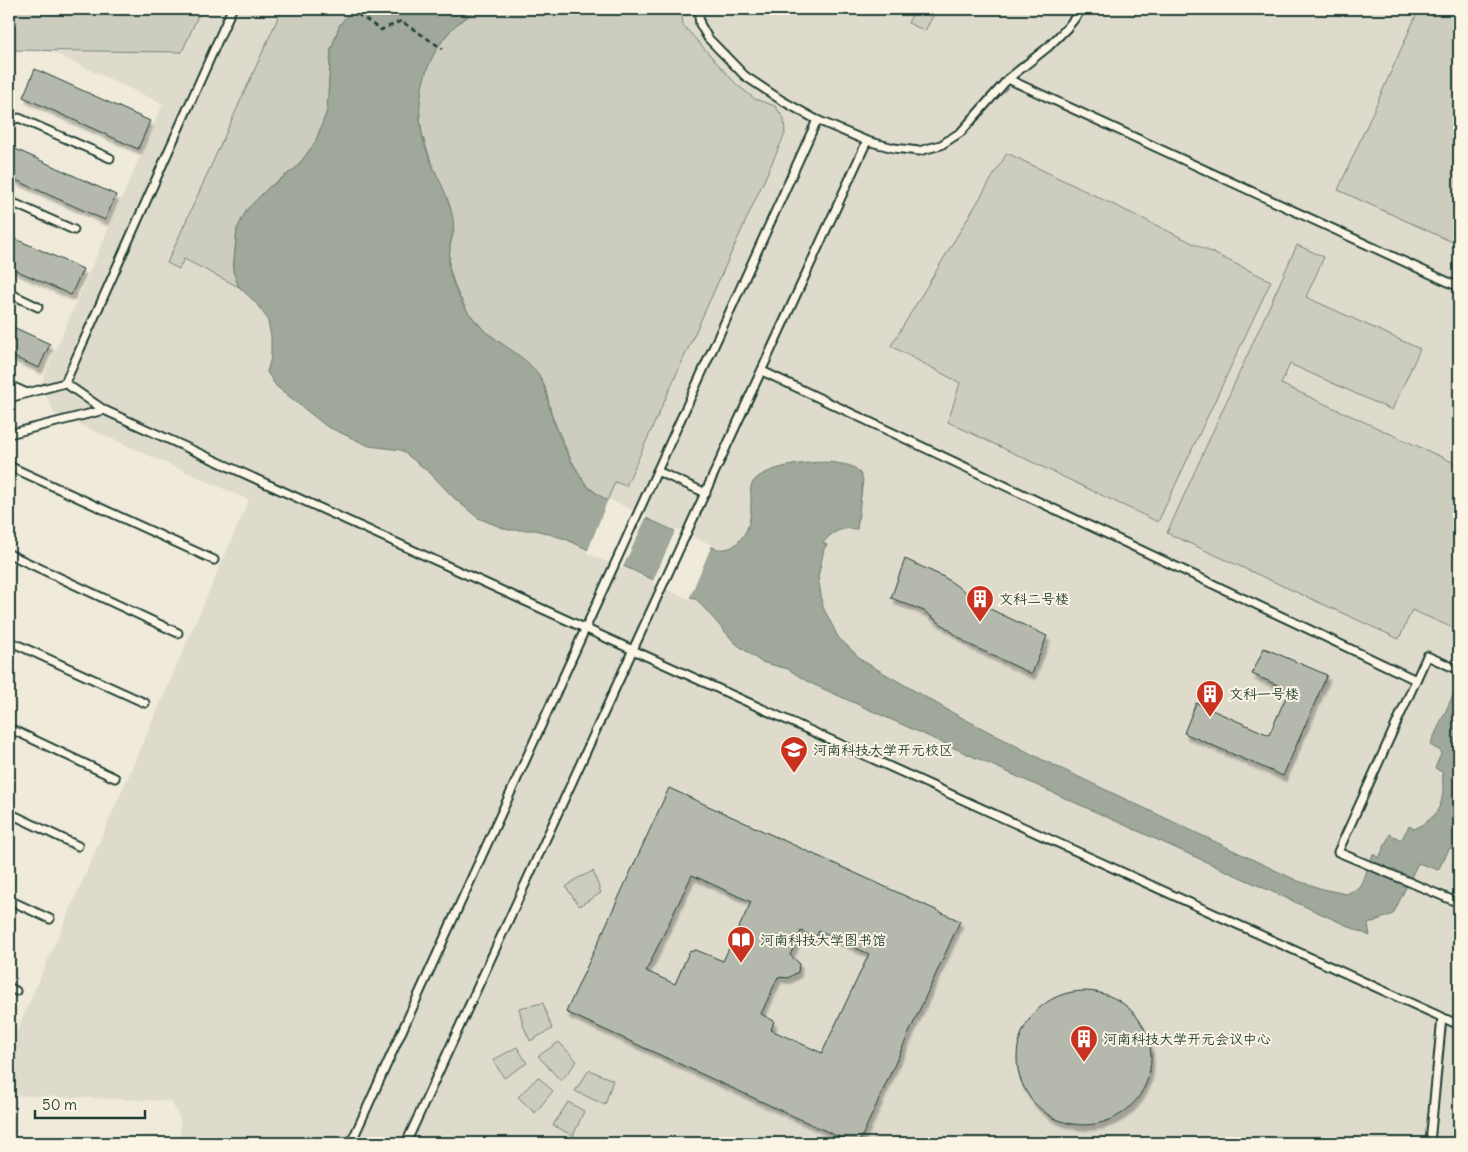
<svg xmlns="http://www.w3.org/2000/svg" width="1468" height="1152" font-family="Delius,'LXGW WenKai TC',sans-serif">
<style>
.built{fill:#dedbcc}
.green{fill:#cccdbf;stroke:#76857a}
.water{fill:#9fa89a;stroke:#6c7d71}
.pier{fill:#efeada}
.building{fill:#b5b9ad;stroke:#1f3d34;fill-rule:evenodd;filter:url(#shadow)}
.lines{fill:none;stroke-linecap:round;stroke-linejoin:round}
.service-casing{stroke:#1f3d34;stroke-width:11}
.path{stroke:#1f3d34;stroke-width:2.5;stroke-dasharray:5 4;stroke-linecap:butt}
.service{stroke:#fcf5e5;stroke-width:7}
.labels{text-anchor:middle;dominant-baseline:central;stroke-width:4;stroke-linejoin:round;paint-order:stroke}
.poi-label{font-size:14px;fill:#1f3d34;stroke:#fcf5e5;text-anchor:start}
</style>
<defs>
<filter id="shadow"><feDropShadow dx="3" dy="5.5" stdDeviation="1" flood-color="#0004"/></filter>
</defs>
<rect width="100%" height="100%" fill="#efeada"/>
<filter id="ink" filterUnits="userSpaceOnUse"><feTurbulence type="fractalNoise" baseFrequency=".02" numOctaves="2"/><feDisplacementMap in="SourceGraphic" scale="10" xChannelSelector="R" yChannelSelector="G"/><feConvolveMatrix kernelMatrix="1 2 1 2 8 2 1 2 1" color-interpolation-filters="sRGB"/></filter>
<g filter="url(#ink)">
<polygon class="built" points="9,9 1459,9 1459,1143 180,1143 180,1119 171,1101 9,1095 9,1049 249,500 54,413 41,383 163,104 52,52 9,50"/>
<g class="green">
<polygon points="9,9 201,9 182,52 9,50"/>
<polygon points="282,9 352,9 339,26 331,50 327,111 315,143 296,168 268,188 248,209 237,229 233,271 239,287 184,259 179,269 167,263"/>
<polygon points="479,9 681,9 683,25 737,85 755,99 775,106 784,119 785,134 626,486 615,482 607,501 587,486 570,458 552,416 545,387 539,375 523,360 484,330 467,311 456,289 449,267 450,245 454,231 422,134 419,108 423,81 429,62 439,45 453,27"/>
<polygon points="915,9 923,9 934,14 925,31 908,23"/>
<polygon points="1419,9 1459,9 1459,245 1338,190"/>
<polygon points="1007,153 1271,281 1158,522 948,422 960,383 891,346"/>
<polygon points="1297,245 1324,257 1306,297 1420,349 1392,410 1290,364 1281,384 1459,465 1459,627 1458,630 1412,610 1399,639 1167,533"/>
<polygon points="593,871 601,893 579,906 566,887 576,879"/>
<polygon points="543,1003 552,1029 530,1041 523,1025 519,1008"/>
<polygon points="559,1042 577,1061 561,1081 538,1056"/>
<polygon points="517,1047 527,1063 504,1078 493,1060"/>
<polygon points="589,1070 613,1080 605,1105 575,1091"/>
<polygon points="538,1077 553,1091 535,1113 518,1097"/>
<polygon points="568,1102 584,1111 573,1136 553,1125"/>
</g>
<path class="water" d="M352,9H479C435,31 412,86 422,134C427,163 447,187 453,218C455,230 451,237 450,248C450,254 448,261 449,267C451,281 459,300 468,312C473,318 479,326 485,331C500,344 531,360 540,377C547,390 548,403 552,417C557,433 576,475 588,487C604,501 625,509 644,517C668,528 692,539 717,549C727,550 733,548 740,540C751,527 751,514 751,497C751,494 750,489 751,486C758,465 819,460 836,463C849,465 859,466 863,480L857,529C843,527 832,531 823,543L827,545L824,549L818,577L823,607L838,637L863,661L953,713L1043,760L1298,881L1323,889L1346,894L1361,887L1373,854L1379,858L1390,834L1401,840L1409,826L1414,829C1442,816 1445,800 1442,772L1435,768L1442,752L1430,745L1459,682V850L1450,848L1438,870L1418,863L1393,914L1368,924L1370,936L808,682L788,669L761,662L735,643L697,600L565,539L536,530H508L478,518L455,499L430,473L401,450L369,446L326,426L276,386L267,372L271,357V336L267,318L255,302L239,287L233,271L237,229L247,209L268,188L296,168L315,143L327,111L331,50L339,26Z"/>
<g class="pier">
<polygon points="608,499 647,516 622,569 587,553"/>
<polygon points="676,529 712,545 689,599 652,583"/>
</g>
<g class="building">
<polygon points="35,69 150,121 138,149 23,97"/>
<polygon points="9,146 116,195 105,220 9,177"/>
<polygon points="9,236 83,269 71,295 9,267"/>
<polygon points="9,325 50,344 39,368 9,355"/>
<polygon points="905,559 944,577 990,609 1047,636 1032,674 968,644 924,611 891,598"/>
<polygon points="1264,648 1327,675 1283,776 1184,733 1196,703 1269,735 1289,690 1252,674"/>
<path d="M669,788L960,921L859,1143H852L566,1012ZM692,875L751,902L723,961L696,950L689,952L675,984L646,971ZM801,931L815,938L819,931L869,954L822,1053L771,1030L774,1021L761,1014L778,977L788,978L798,972L799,963L790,955Z"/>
<circle cx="1084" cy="1058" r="67"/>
</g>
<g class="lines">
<defs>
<g id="service">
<polyline points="232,9 65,383 104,410 1459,1025"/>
<polyline points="698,9 700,24 708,38 745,76 781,100 817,120 867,141 894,148 919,151 941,145 961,132 1008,79 1048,47 1067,28 1082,9"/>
<polyline points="1008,79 1459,287"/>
<polyline points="9,121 19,118 110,158"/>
<polyline points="9,201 74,230"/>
<polyline points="9,293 38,307"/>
<polyline points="762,371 1416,680"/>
<polyline points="9,385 27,393"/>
<polyline points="9,398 65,383"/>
<polyline points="9,434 104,410"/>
<polyline points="9,466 214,560"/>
<polyline points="657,471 706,493"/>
<polyline points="9,554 178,633"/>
<polyline points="9,641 145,703"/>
<polyline points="1459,670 1427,656 1338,852 1459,903"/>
<polyline points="9,728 115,778"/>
<polyline points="9,813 78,846"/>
<polyline points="9,900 50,919"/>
<polyline points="9,987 16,991"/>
<polyline points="351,1143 817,120"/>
<polyline points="406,1143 867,141"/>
<polyline points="1430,1143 1442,1017"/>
</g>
</defs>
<use href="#service" class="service-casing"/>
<polyline class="path" points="350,9 381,30 401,21 443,49"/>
<use href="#service" class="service"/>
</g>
</g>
<defs>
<symbol id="building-pin" viewBox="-11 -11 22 30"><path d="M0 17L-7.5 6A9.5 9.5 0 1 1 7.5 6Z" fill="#c8321e" stroke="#fcf5e5"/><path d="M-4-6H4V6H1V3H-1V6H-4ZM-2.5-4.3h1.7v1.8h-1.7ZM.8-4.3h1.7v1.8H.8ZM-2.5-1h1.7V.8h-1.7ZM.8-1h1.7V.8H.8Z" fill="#fff"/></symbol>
<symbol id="university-pin" viewBox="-11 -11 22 30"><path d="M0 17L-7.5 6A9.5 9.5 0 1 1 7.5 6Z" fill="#c8321e" stroke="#fcf5e5"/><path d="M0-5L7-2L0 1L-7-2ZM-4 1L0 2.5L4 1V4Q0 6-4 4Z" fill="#fff"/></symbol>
<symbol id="library-pin" viewBox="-11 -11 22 30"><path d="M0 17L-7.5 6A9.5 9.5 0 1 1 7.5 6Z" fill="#c8321e" stroke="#fcf5e5"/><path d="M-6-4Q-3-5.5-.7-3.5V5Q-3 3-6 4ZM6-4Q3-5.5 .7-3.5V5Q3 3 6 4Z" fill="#fff"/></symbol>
</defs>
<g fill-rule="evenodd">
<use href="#building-pin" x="964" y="583" width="32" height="43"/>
<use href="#building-pin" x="1194" y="678" width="32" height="43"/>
<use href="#university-pin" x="778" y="734" width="32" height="43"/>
<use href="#library-pin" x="725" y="924" width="32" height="43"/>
<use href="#building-pin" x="1068" y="1023" width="32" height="43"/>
</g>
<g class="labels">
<g class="poi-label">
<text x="999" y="599">文科二号楼</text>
<text x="1229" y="694">文科一号楼</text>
<text x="813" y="750">河南科技大学开元校区</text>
<text x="760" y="940">河南科技大学图书馆</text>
<text x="1103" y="1039">河南科技大学开元会议中心</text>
</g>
</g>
<rect width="1468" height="1152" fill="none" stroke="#fcf5e5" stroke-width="30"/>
<rect x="15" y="15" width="1438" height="1122" fill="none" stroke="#1f3d34" stroke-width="2" filter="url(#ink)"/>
<path d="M35 1110v8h110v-8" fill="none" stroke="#1f3d34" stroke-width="2.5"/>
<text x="42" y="1110" font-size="15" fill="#1f3d34" stroke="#fcf5e5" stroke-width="4" paint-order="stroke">50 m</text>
</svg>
